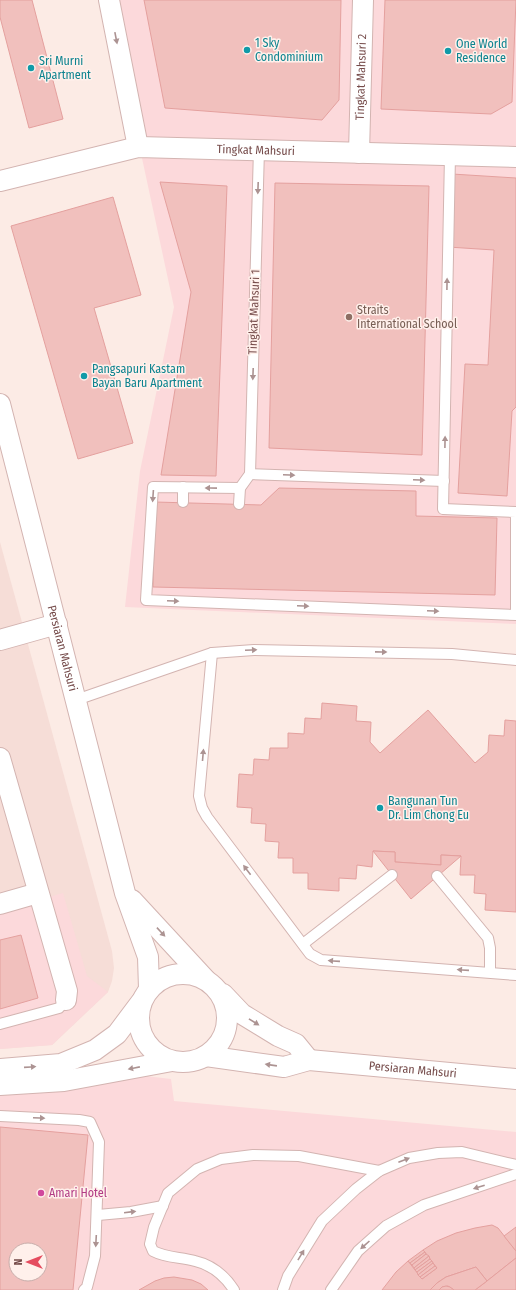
<svg xmlns="http://www.w3.org/2000/svg" width="516" height="1290" font-family="'Fira Sans Condensed',sans-serif">
<style>
.residential{fill:#f6ddd7}
.commercial{fill:#fcd9db;fill-rule:evenodd}
.building{fill:#f1c0bd;stroke:#e4a09e;fill-rule:evenodd}
.lines{fill:none;stroke-linecap:round;stroke-linejoin:round}
.lane-casing{stroke:#d3b4b1;stroke-width:12}
.street-casing{stroke:#d3b4b1;stroke-width:22}
.lane{stroke:#fff;stroke-width:10}
.street{stroke:#fff;stroke-width:20}
.oneway{fill:#ac9392}
.culture-dot{fill:#0f9aa8;stroke:#fff0eb;stroke-width:1.5}
.education-dot{fill:#8d6e63;stroke:#fff0eb;stroke-width:1.5}
.hotel-dot{fill:#d1479c;stroke:#fff0eb;stroke-width:1.5}
.labels{text-anchor:middle;dominant-baseline:central;stroke-width:3;stroke-linejoin:round;paint-order:stroke}
.culture-label{font-size:12px;fill:#0d838f;stroke:#fff0eb;text-anchor:start}
.street-label{font-size:12px;fill:#754b4a;stroke:#fff0eb}
.education-label{font-size:12px;fill:#785e54;stroke:#fff0eb;text-anchor:start}
.hotel-label{font-size:12px;fill:#b23c85;stroke:#fff0eb;text-anchor:start}
</style>
<rect width="100%" height="100%" fill="#fcebe5"/>
<polygon class="residential" points="0,542 112,951 114,968 112,981 108,992 52,1045 0,1049"/>
<g class="commercial">
<polygon points="108,0 516,0 516,624 125,607 140,471 174,307"/>
<polygon points="63,893 87,976 108,992 52,1045 0,1049 0,911"/>
<path d="M137,1075L171,1079L174,1101L516,1132V1290H0V1086ZM16,1250H40V1274H16Z"/>
</g>
<g class="building">
<polygon points="0,0 32,0 63,119 29,128 0,17"/>
<polygon points="144,0 341,0 339,100 322,120 165,108"/>
<polygon points="385,0 516,0 512,102 491,114 381,109"/>
<polygon points="452,174 516,178 516,407 512,411 507,496 458,493 465,364 488,365 494,250 448,247"/>
<polygon points="160,182 227,186 216,476 161,475 191,292"/>
<polygon points="275,183 429,186 422,455 269,448"/>
<polygon points="113,197 141,295 94,308 133,443 78,459 11,226"/>
<polygon points="279,488 416,491 416,516 497,518 495,595 153,587 155,502 261,505"/>
<polygon points="322,703 357,706 356,721 371,722 370,742 380,753 428,710 475,763 488,752 489,735 504,736 505,720 516,721 516,912 485,910 486,894 474,893 475,875 460,875 461,856 441,855 441,865 395,862 395,852 373,851 372,867 357,865 356,879 339,878 339,891 308,889 308,873 293,873 293,858 278,858 279,842 265,841 266,824 251,823 252,808 237,807 239,774 253,775 254,759 269,760 270,748 288,748 288,733 304,734 305,718 321,719"/>
<polygon points="373,851 395,852 395,862 441,865 441,855 461,856 411,899"/>
<polygon points="21,935 38,998 0,1009 0,940"/>
<path d="M0,1127L88,1135L73,1290H0ZM16,1250H40V1274H16Z"/>
<polygon points="492,1225 498,1228 516,1251 516,1258 487,1281 476,1267 446,1277 437,1283 430,1290 382,1290 396,1272 408,1261 422,1279 437,1268 423,1250 437,1241 456,1233 475,1228"/>
<polygon points="516,1227 516,1251 504,1236"/>
<polygon points="423,1250 425,1252 410,1263 408,1261"/>
<polygon points="425,1252 426,1254 412,1265 410,1263"/>
<polygon points="426,1254 429,1256 414,1268 412,1265"/>
<polygon points="429,1256 430,1259 415,1270 414,1268"/>
<polygon points="516,1258 516,1290 475,1290 487,1281"/>
<polygon points="430,1259 432,1261 417,1272 415,1270"/>
<polygon points="432,1261 433,1263 418,1275 417,1272"/>
<polygon points="433,1263 435,1266 420,1277 418,1275"/>
<polygon points="435,1266 437,1268 422,1279 420,1277"/>
<polygon points="476,1267 487,1281 475,1290 454,1290 448,1286 442,1287 439,1290 430,1290 437,1283 446,1277"/>
<polygon points="174,1277 192,1280 201,1284 208,1290 139,1290 155,1281 164,1278"/>
<polygon points="446,1286 450,1287 454,1290 439,1290 442,1287"/>
</g>
<g class="lines">
<defs>
<g id="lane">
<polyline points="250,474 259,149"/>
<polyline points="250,474 444,481"/>
<polyline points="240,488 153,487 146,600 516,615 516,512 443,509 450,155"/>
<polyline points="183,502 183,487"/>
<polyline points="239,504 240,488 250,474"/>
<polyline points="212,653 199,796 202,808 207,817 310,954 321,960 516,975"/>
<polyline points="76,700 212,653 254,650 452,654 516,660"/>
<polyline points="437,876 488,938 490,948 490,972"/>
<polyline points="303,944 392,875"/>
<polyline points="0,1024 59,1008 66,1000"/>
<polyline points="0,1116 79,1120 90,1122 99,1142 95,1256 87,1287 84,1290"/>
<polyline points="98,1215 131,1212 163,1206"/>
<path d="M234,1290C225,1276 212,1265 195,1261C181,1257 166,1258 153,1251L150,1244L154,1227L168,1193L197,1169L221,1159L253,1155L299,1156L379,1171"/>
<polyline points="283,1290 288,1276 322,1221 356,1189 379,1171 409,1158 438,1153 462,1152 516,1165"/>
<polyline points="331,1290 358,1251 386,1226 424,1205 516,1174"/>
</g>
<g id="street">
<polyline points="109,0 138,147"/>
<path id="s1" d="M359,153L363,0"/>
<path id="s2" d="M0,181L138,147L516,157"/>
<path id="s3" d="M0,404L125,893L148,957L149,989"/>
<polyline points="0,640 57,624"/>
<polyline points="0,758 67,991 66,1000"/>
<polyline points="132,900 205,979"/>
<polyline points="0,904 38,893"/>
<circle cx="183" cy="1018" r="44"/>
<polyline points="223,994 242,1014 278,1036 296,1044 309,1060"/>
<path id="s4" d="M206,1056L284,1067L309,1060L516,1079"/>
<polyline points="0,1069 61,1064 95,1050 117,1034 141,1002"/>
<polyline points="0,1085 64,1081 172,1061"/>
</g>
</defs>
<use href="#lane" class="lane-casing"/>
<use href="#street" class="street-casing"/>
<use href="#lane" class="lane"/>
<use href="#street" class="street"/>
</g>
<defs><path id="oneway-solid" d="M-6-.8H1V-3.2L6.5 0L1 3.2V.8H-6Z"/></defs>
<g class="oneway">
<use href="#oneway-solid" transform="translate(116 38) rotate(79)"/>
<use href="#oneway-solid" transform="translate(258 188) rotate(92)"/>
<use href="#oneway-solid" transform="translate(447 284) rotate(-89)"/>
<use href="#oneway-solid" transform="translate(253 374) rotate(92)"/>
<use href="#oneway-solid" transform="translate(445 442) rotate(-89)"/>
<use href="#oneway-solid" transform="translate(289 475) rotate(2)"/>
<use href="#oneway-solid" transform="translate(419 480) rotate(2)"/>
<use href="#oneway-solid" transform="translate(211 488) rotate(-179)"/>
<use href="#oneway-solid" transform="translate(153 496) rotate(94)"/>
<use href="#oneway-solid" transform="translate(173 601) rotate(2)"/>
<use href="#oneway-solid" transform="translate(303 606) rotate(2)"/>
<use href="#oneway-solid" transform="translate(433 611) rotate(2)"/>
<use href="#oneway-solid" transform="translate(251 650) rotate(-3)"/>
<use href="#oneway-solid" transform="translate(381 652) rotate(1)"/>
<use href="#oneway-solid" transform="translate(203 755) rotate(-85)"/>
<use href="#oneway-solid" transform="translate(247 870) rotate(-127)"/>
<use href="#oneway-solid" transform="translate(161 932) rotate(47)"/>
<use href="#oneway-solid" transform="translate(334 961) rotate(-176)"/>
<use href="#oneway-solid" transform="translate(463 970) rotate(-176)"/>
<use href="#oneway-solid" transform="translate(254 1022) rotate(32)"/>
<use href="#oneway-solid" transform="translate(271 1065) rotate(-172)"/>
<use href="#oneway-solid" transform="translate(30 1067) rotate(-4)"/>
<use href="#oneway-solid" transform="translate(134 1068) rotate(169)"/>
<use href="#oneway-solid" transform="translate(39 1118) rotate(2)"/>
<use href="#oneway-solid" transform="translate(404 1160) rotate(-21)"/>
<use href="#oneway-solid" transform="translate(479 1187) rotate(162)"/>
<use href="#oneway-solid" transform="translate(130 1212) rotate(-7)"/>
<use href="#oneway-solid" transform="translate(96 1241) rotate(93)"/>
<use href="#oneway-solid" transform="translate(365 1245) rotate(138)"/>
<use href="#oneway-solid" transform="translate(301 1255) rotate(-59)"/>
</g>
<g class="culture-dot">
<circle cx="247" cy="50" r="4"/>
<circle cx="448" cy="51" r="4"/>
<circle cx="31" cy="68" r="4"/>
<circle cx="84" cy="376" r="4"/>
<circle cx="380" cy="808" r="4"/>
</g>
<circle class="education-dot" cx="349" cy="317" r="4"/>
<circle class="hotel-dot" cx="41" cy="1193" r="4"/>
<g class="labels">
<g class="culture-label">
<text x="255" y="43">1 Sky<tspan x="255" dy="14">Condominium</tspan></text>
<text x="456" y="44">One World<tspan x="456" dy="14">Residence</tspan></text>
<text x="39" y="61">Sri Murni<tspan x="39" dy="14">Apartment</tspan></text>
<text x="92" y="369">Pangsapuri Kastam<tspan x="92" dy="14">Bayan Baru Apartment</tspan></text>
<text x="388" y="801">Bangunan Tun<tspan x="388" dy="14">Dr. Lim Chong Eu</tspan></text>
</g>
<g class="street-label">
<text stroke="none"><textPath href="#s1" startOffset="76">Tingkat Mahsuri 2</textPath></text>
<text stroke="none"><textPath href="#s2" startOffset="260">Tingkat Mahsuri</textPath></text>
<text transform="translate(254 312) rotate(-88)">Tingkat Mahsuri 1</text>
<text stroke="none"><textPath href="#s3" startOffset="252">Persiaran Mahsuri</textPath></text>
<text stroke="none"><textPath href="#s4" startOffset="209">Persiaran Mahsuri</textPath></text>
</g>
<g class="education-label">
<text x="357" y="310">Straits<tspan x="357" dy="14">International School</tspan></text>
</g>
<g class="hotel-label">
<text x="49" y="1193">Amari Hotel</text>
</g>
</g>
<g transform="translate(28 1262) rotate(270)"><circle r="19" fill="#fff0eb" stroke="#c8aeab"/>
<path d="M0-3L7 15L0 10L-7 15Z" fill="#e54c5f"/>
<text y="-6" font-size="11" font-weight="bold" text-anchor="middle" fill="#754b4a">N</text>
</g>
</svg>
